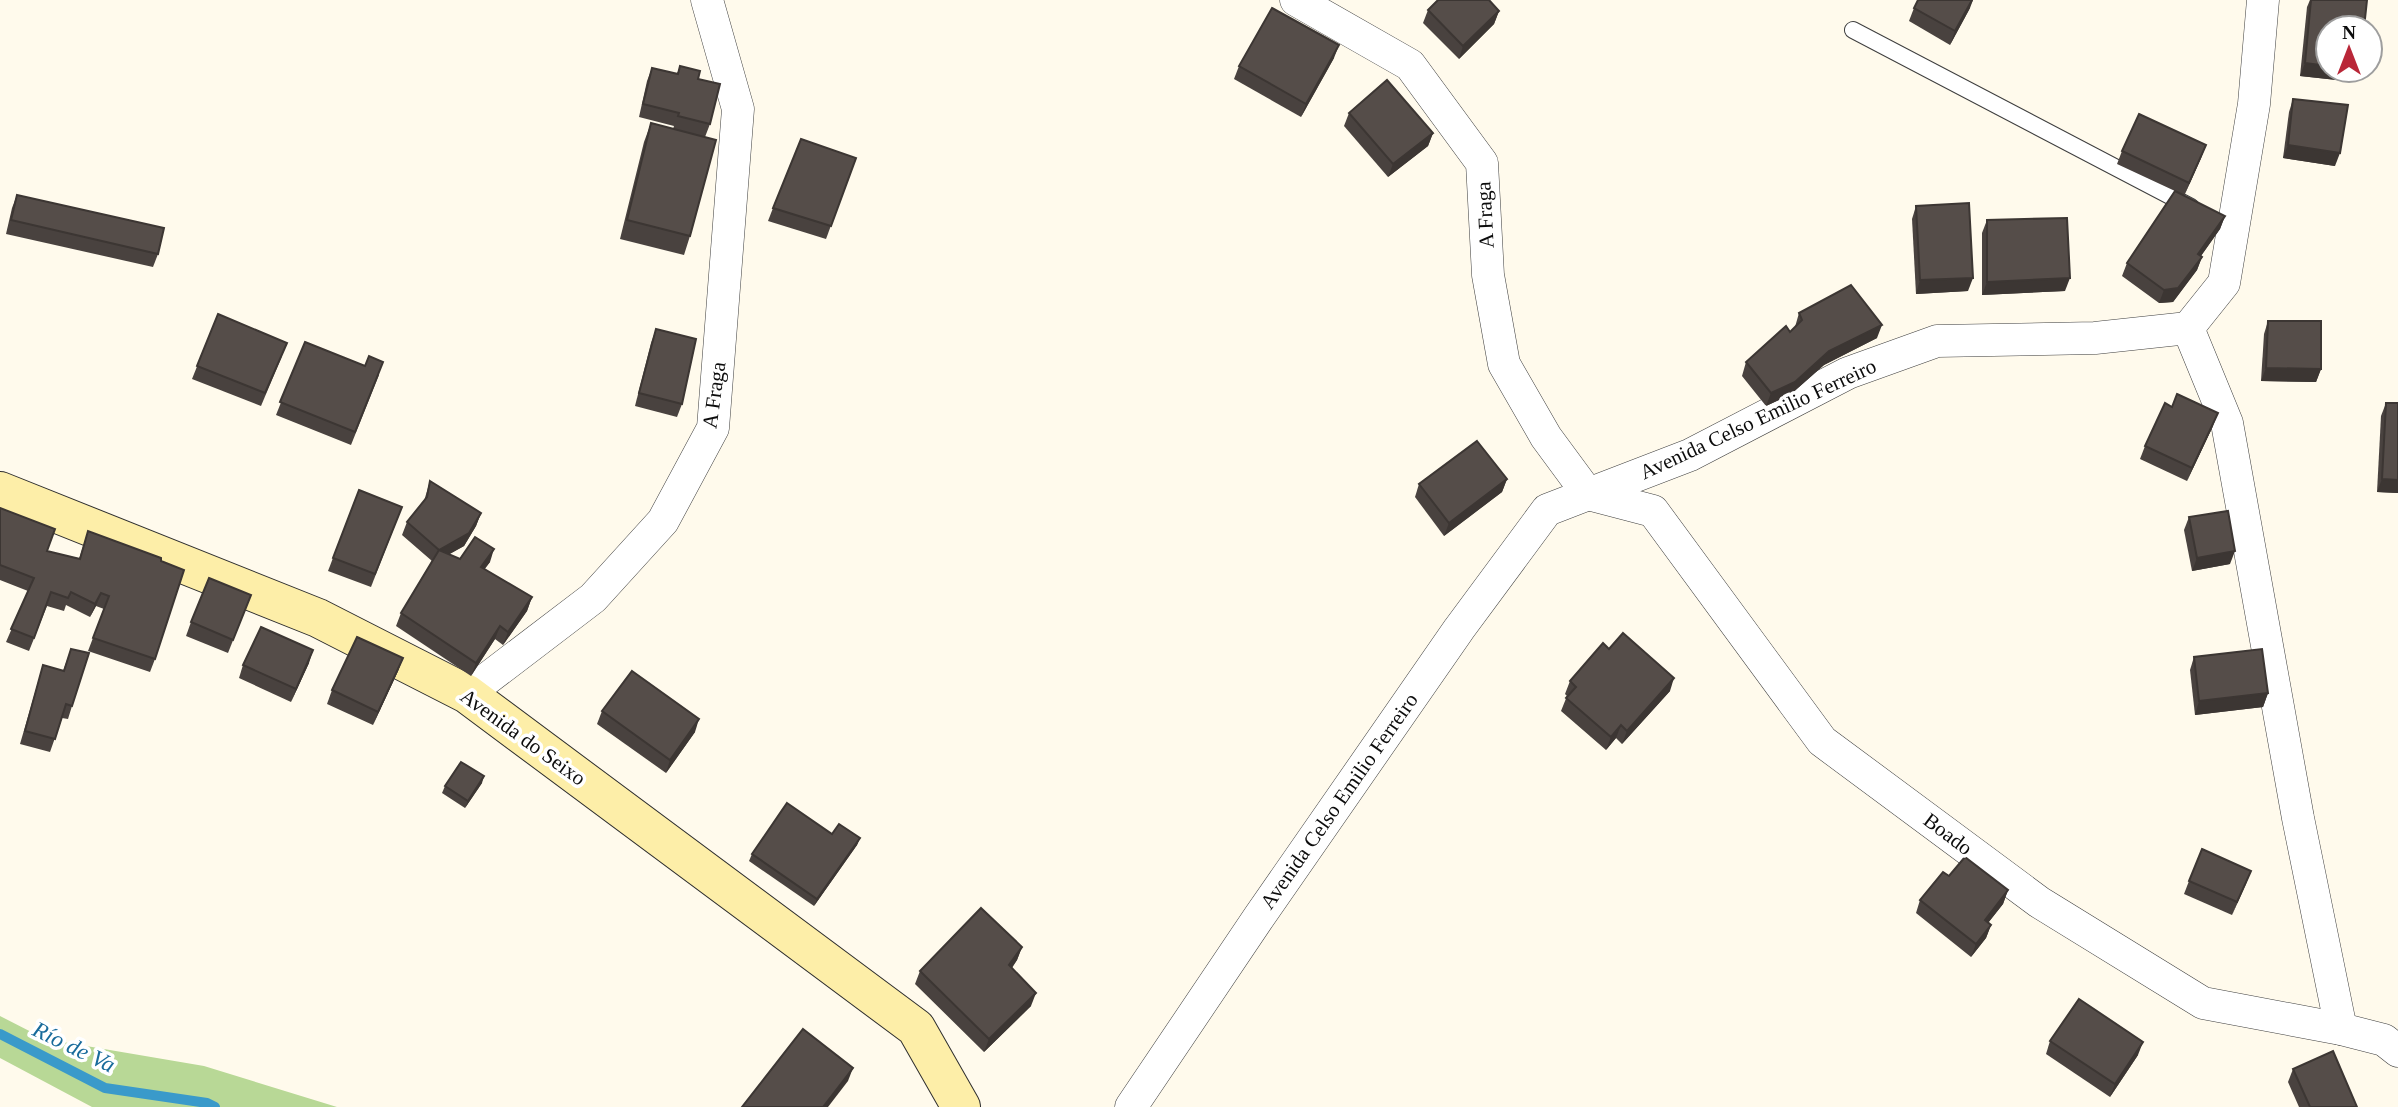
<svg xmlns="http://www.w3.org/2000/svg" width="2398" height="1107" font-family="'Times New Roman',serif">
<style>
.forest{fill:#b8d896}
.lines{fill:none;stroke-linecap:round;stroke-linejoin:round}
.stream{stroke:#3a9aca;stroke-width:10}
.lane-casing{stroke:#3f3f3f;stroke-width:18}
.street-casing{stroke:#3f3f3f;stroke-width:33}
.secondary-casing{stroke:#2e2e2e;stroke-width:40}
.lane{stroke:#fff;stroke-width:16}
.street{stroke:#fff;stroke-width:32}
.secondary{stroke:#fdeea8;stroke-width:38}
.wall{fill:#49423f}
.shaded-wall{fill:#3c3633}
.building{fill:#554d49;stroke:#3c3633;stroke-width:2}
.labels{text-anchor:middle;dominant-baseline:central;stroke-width:7;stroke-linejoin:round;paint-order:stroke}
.street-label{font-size:21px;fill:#0c0c0c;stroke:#fff}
.water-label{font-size:23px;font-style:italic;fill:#186b9b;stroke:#fff}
</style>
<rect width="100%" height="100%" fill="#fffaec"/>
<polygon class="forest" points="0,1016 45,1039 204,1066 337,1107 92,1107 0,1058"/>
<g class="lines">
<polyline class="stream" points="0,1034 105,1088 207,1103 215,1107"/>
<defs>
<polyline id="lane" points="1853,30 2191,207"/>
<g id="street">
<polyline points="1296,0 1410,65 1482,163 1488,275 1504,364 1546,437 1588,494 1653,511 1822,741 2039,902 2203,1003 2341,1029 2384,1040 2398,1051"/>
<polyline points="2188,328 2227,423 2298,818 2341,1029"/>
<polyline points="467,694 593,598 663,521 713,428 738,109 707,0"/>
<polyline points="1131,1107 1259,917 1459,629 1547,510 1690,455 1848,373 1937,341 2095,338 2188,328 2224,283 2254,104 2263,0"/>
</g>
<polyline id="secondary" points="0,491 318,618 467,694 916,1028 961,1107"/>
</defs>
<use href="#lane" class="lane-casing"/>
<use href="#street" class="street-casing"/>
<use href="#secondary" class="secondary-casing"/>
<use href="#lane" class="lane"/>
<use href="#street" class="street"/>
<use href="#secondary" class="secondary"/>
</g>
<g class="wall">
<polygon points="2310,0 2367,0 2355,82 2300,76 2307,7"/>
<polygon points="1914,8 1970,8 1950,45 1909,21"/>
<polygon points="1428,10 1499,11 1494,24 1459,59 1423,23"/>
<polygon points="1334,58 1301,117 1234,79 1239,66"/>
<polygon points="680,66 698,79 710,124 705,137 690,236 684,255 620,239 644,142 651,123 673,129 674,126 639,117 647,81 652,68 677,74"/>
<polygon points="2293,99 2335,166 2283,158 2289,112"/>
<polygon points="1349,113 1433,133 1428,146 1388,177 1344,126"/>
<polygon points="2206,145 2201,158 2184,196 2225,216 2220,229 2201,256 2202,257 2197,270 2173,302 2159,303 2122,276 2127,263 2175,191 2117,164 2122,151"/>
<polygon points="856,158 826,239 768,221 773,208"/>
<polygon points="17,195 158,254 153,267 6,234 12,208"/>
<polygon points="1916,206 1968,291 1916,294 1912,219"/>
<polygon points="1987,220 2065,291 1982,295 1982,233"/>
<polygon points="1799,313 1877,338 1824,365 1790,395 1766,406 1742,376 1746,362 1790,332 1795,327"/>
<polygon points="218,314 282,356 261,406 192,379"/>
<polygon points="2268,321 2321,369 2316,382 2261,381 2264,334"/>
<polygon points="656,329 682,404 677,417 635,406 651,343"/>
<polygon points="305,342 379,375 351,445 276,415"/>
<polygon points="2386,403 2398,493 2377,492 2381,416"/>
<polygon points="2213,426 2187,481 2140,459 2145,446"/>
<polygon points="1507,479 1502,492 1444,536 1415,497 1419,484"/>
<polygon points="430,481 481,513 476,526 464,546 449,554 460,559 490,562 484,569 532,597 527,611 503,645 495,639 471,676 396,626 401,613 432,561 402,535 407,522 424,501"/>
<polygon points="359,490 402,507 371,587 328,571"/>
<polygon points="0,508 47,551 79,559 88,531 155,659 150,672 88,651 104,609 96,606 90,617 66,605 64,611 47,606 29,651 6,642 28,591 0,580"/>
<polygon points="2189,517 2230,564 2192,571 2184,530"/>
<polygon points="251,595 228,653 186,636 191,622"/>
<polygon points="71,649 72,706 68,719 62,718 50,752 20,744 43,665 63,671"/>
<polygon points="1609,649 1670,691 1622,744 1616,738 1606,750 1561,711 1567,696 1565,694 1570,681"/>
<polygon points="2194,657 2268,693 2263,707 2195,715 2190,670"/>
<polygon points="403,658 398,671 373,725 327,704 332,690"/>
<polygon points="309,663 291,702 239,678 243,665"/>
<polygon points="602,711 695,732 666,773 597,724"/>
<polygon points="482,783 465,808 442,793 445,786"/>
<polygon points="832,834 860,838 857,845 814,906 749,861 752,854"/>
<polygon points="2251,871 2232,915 2184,894 2189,881"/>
<polygon points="1949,876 2008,890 2003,904 1988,923 1991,925 1986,938 1971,957 1916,913 1920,900"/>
<polygon points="1022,947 1017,960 1012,968 1031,1006 984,1052 915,984 920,971"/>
<polygon points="2050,1041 2138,1055 2110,1097 2046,1054"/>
<polygon points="2293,1069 2357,1107 2299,1107 2288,1082"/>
</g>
<g class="shaded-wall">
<polygon points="1972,0 1973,0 1970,8 1950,45 1955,31"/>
<polygon points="1499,11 1494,24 1459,59 1463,46"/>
<polygon points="1339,45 1334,58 1301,117 1306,104"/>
<polygon points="2305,63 2328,66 2328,70 2359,70 2355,82 2300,76"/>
<polygon points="1433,133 1428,146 1388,177 1393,164"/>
<polygon points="2206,145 2201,158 2184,196 2189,183"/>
<polygon points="2288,145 2340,153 2335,166 2283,158"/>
<polygon points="2225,216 2220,229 2193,267 2198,254"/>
<polygon points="2202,257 2197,270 2173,302 2159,303 2164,290"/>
<polygon points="1973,278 1968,291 1916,294 1920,280"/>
<polygon points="2070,278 2065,291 1982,295 1987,282"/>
<polygon points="1882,325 1877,338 1824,365 1790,395 1766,406 1771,393 1829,351"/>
<polygon points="2266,368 2321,369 2316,382 2261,381"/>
<polygon points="2218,413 2213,426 2187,481 2192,468"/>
<polygon points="1507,479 1502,492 1444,536 1449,523"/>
<polygon points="2382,479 2398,480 2398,493 2377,492"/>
<polygon points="481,513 476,526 464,546 434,563 439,550"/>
<polygon points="494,549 490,562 476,581 481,567"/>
<polygon points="2235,551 2230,564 2192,571 2197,558"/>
<polygon points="101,593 96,606 90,617 95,604"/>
<polygon points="532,597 527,611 503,645 508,632"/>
<polygon points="500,626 495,639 471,676 476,663"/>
<polygon points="313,650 309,663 291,702 296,689"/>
<polygon points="403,658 398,671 373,725 378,712"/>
<polygon points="1674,678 1670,691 1622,744 1627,731"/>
<polygon points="2268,693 2263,707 2195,715 2199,701"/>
<polygon points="699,719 695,732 666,773 670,760"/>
<polygon points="1621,725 1616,738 1606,750 1611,737"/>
<polygon points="484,776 482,783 465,808 468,801"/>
<polygon points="860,838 857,845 814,906 817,899"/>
<polygon points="2251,871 2246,884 2232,915 2237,902"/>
<polygon points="2008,890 2003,904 1980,933 1985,920"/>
<polygon points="1991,925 1986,938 1971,957 1976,944"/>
<polygon points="1022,947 1017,960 1004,978 1009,965"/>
<polygon points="1036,993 1031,1006 984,1052 989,1039"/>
<polygon points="2143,1042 2138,1055 2110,1097 2115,1084"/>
<polygon points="853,1068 848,1081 828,1107 823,1107"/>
</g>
<g class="building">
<polygon points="1438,0 1489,0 1499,11 1463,46 1428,10"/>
<polygon points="1918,0 1972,0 1955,31 1914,8"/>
<polygon points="2311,0 2367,0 2364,28 2328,28 2328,66 2305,63"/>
<polygon points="1272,8 1339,45 1306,104 1239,66"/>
<polygon points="680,66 700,71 698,79 720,84 710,124 678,116 679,113 643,104 652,68 678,74"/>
<polygon points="1387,80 1433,133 1393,164 1349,113"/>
<polygon points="2293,99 2348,105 2340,153 2288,145"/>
<polygon points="2139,114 2206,145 2189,183 2122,151"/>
<polygon points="651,123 716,140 690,236 627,220"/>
<polygon points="801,139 856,158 831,226 773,208"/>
<polygon points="2175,191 2225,216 2198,254 2202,257 2178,288 2164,290 2127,263"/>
<polygon points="17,195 164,228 158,254 11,220"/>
<polygon points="1969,203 1973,278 1920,280 1916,206"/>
<polygon points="2067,218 2070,278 1987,282 1987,220"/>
<polygon points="1851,285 1882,325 1829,351 1795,382 1771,393 1746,362 1786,326 1790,332 1802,320 1799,313"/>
<polygon points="218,314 287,343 265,393 197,366"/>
<polygon points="2268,321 2321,321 2321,369 2266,368"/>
<polygon points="656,329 696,339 682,404 639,393"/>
<polygon points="305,342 365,366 369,356 383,362 355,432 280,402"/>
<polygon points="2177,394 2218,413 2192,468 2145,446 2165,403 2172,407"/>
<polygon points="2386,403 2398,403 2398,480 2382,479"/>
<polygon points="1477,441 1507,479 1449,523 1419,484"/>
<polygon points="430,481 481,513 469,533 439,550 407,522 427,497"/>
<polygon points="359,490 402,507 375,574 333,558"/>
<polygon points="0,508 55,529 47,551 80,559 88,531 161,558 161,561 184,570 155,659 93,638 109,596 101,593 95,604 71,592 68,598 51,592 34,638 11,629 34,578 0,565"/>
<polygon points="2228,511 2235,551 2197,558 2189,517"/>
<polygon points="475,537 494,549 481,567 532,597 508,632 500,626 476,663 401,613 439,550 460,559"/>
<polygon points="209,578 251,595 233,640 191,622"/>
<polygon points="261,627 313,650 296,689 243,665"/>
<polygon points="1623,633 1674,678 1627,731 1621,725 1611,737 1566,698 1576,687 1570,681 1603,643 1609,649"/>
<polygon points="357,637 403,658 378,712 332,690"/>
<polygon points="71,649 89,653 72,706 66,704 55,739 25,731 43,665 64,671"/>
<polygon points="2262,649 2268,693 2199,701 2194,657"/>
<polygon points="632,671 699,719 670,760 602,711"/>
<polygon points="461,762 484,776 468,801 445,786"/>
<polygon points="787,803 832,834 839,824 860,838 817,899 752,854"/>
<polygon points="2202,849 2251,871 2237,902 2189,881"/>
<polygon points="1965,857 2008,890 1985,920 1991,925 1976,944 1920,900 1943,872 1949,876"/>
<polygon points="981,908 1022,947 1009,965 1036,993 989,1039 920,971"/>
<polygon points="2079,999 2143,1042 2115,1084 2050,1041"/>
<polygon points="803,1029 853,1068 823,1107 742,1107"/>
<polygon points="2333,1051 2357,1107 2310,1107 2293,1069"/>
</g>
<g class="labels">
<g class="street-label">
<text transform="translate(1485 215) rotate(-93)">A Fraga</text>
<text transform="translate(714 395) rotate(-82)">A Fraga</text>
<text transform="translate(1758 419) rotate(-25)">Avenida Celso Emilio Ferreiro</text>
<text transform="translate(523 737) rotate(36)">Avenida do Seixo</text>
<text transform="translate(1339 801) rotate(-55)">Avenida Celso Emilio Ferreiro</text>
<text transform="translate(1948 834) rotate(37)">Boado</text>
</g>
<g class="water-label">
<text transform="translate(74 1047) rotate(26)">Río de Va</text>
</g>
</g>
<g transform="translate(2349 49)"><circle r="33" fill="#ffffff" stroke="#9e9e9e" stroke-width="2"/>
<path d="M0-5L12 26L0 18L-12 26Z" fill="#b92738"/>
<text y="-10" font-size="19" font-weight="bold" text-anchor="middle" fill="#0c0c0c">N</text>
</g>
</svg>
